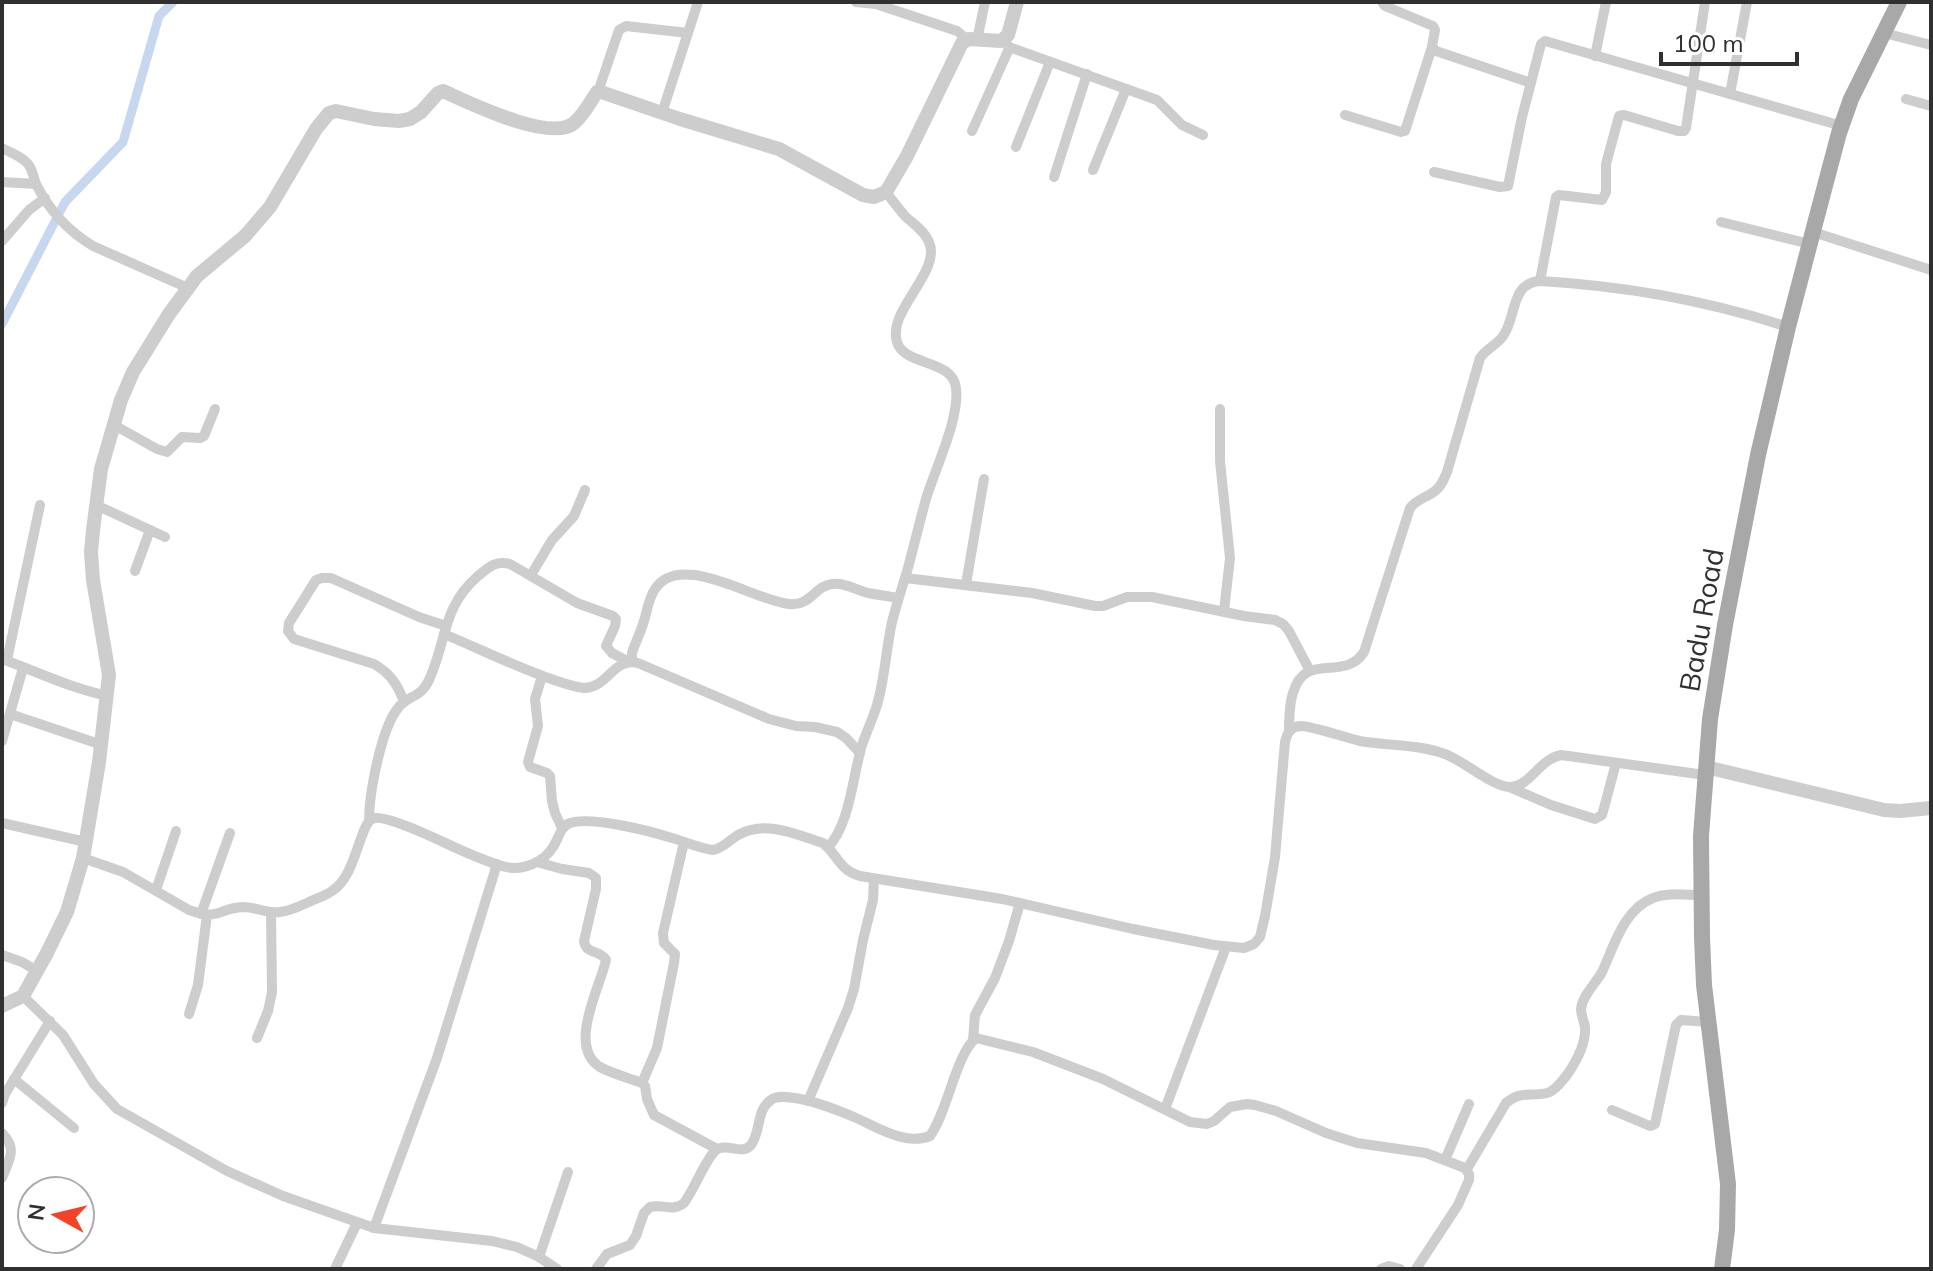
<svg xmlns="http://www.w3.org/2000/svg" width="1933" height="1271" font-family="Mulish,sans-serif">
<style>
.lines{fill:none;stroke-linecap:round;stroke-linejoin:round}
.canal{stroke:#c7d7ef;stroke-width:9}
.minor{stroke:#cdcdcd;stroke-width:10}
.tertiary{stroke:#cdcdcd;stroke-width:14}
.primary{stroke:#a8a8a8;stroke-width:16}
.labels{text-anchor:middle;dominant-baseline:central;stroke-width:8;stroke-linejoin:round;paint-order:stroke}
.street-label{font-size:28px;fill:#303030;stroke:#fff}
</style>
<rect width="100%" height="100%" fill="#fff"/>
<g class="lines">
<polyline class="canal" points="2,324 65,202 123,142 159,16 173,2"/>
<g class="minor">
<polyline points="856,2 876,4 957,31 968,40"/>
<polyline points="1382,2 1385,6 1433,26 1435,30 1432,46 1436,51 1531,83"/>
<polyline points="1884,33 1931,45"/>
<polyline points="977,40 985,2"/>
<polyline points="1009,47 1157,100 1182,125 1203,135"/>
<polyline points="1595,56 1606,2"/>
<polyline points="598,92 619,30 626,26 688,33"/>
<polyline points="1730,94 1747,2"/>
<polyline points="1906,99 1931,106"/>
<polyline points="662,113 698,2"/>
<polyline points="1345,115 1401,132 1405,131 1432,47"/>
<polyline points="972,131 1008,51 1009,47 1005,41"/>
<polyline points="1016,147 1050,62"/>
<path d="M2,148C9,152 18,155 25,161C32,166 33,176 36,184C49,210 68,231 93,246L188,288"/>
<polyline points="1093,170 1126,89"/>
<polyline points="1434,172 1500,187 1508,186 1522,117 1541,44 1545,41 1842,126"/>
<polyline points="1054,177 1087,74"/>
<polyline points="2,182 36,184"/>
<polyline points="1721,222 1810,244"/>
<polyline points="1813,232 1931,270"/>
<polyline points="2,241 29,210 45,198"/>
<polyline points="1540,281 1556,197 1559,195 1602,200 1606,192 1606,164 1619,116 1624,115 1678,131 1684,131 1686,128 1705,2"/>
<polyline points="1220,409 1220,461 1230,558 1224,611"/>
<polyline points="114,425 157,449 167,452 182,437 200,438 204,436 215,409"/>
<polyline points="96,505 165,537"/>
<polyline points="135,571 150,530"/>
<polyline points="531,575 552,540 574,516 585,490"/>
<polyline points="905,578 1032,593 1095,606 1103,606 1127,597 1152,597 1244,616 1275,620 1283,624 1289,631 1309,669"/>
<polyline points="966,584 984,479"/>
<path d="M444,634C480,649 516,667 554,680C563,683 574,687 584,688C608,688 613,657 638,663L769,719L796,726L815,727L837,732L846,738L860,753"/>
<path d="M2,659C38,672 70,688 108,696"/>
<polyline points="7,660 40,505"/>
<path d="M632,661V653C635,643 640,634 643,624C647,613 648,599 655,589C680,550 755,601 789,604C812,606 814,586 832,584C844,582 856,590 868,593C878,595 888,596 898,598"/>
<polyline points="542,676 535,699 538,726 528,762 530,767 547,773 550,776 552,801 555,813 562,828"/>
<path d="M404,702C398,685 390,673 374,664L294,639L288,631L289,623L316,580L322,578H331L419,617L446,626"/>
<polyline points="10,714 102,745"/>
<path d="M1289,731C1289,719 1289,705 1293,693C1305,650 1344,683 1364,652L1410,508C1417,499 1426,498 1435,491C1441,487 1444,479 1447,472L1480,358C1487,348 1497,345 1503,336C1517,317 1510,283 1540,281C1627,286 1706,300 1788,327"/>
<polyline points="2,741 23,668"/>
<polyline points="1509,787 1551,805 1595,819 1602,815 1604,808 1616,763"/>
<path d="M369,821C369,794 381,729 398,708C408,695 421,698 429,680C447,641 442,607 478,576C489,567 496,560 510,564L577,603L613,616L616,619L615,626L606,646L612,653L627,661"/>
<polyline points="2,823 86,842"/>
<path d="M828,847C850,825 853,774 862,745C867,731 873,718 877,705C885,678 886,649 892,622C896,606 901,591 906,575C913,550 919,524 926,499C935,469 960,418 956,388C953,359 904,366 897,342C887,310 942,272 929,242C924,230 913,224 905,216C898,208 892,200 886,192"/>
<path d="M83,858L123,872L189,910C220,921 218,908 243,907C256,907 268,914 280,912C291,911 300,906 309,902C317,898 325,896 332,891C352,878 356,847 366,826C369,821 369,820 375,818C382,817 391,821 398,823C434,835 470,858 506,867C523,871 544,862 553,847C559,838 560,827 570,823C591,816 650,831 672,838C686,842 699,848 713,850C724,848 730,839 740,834C767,820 797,835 823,843C838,855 839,870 860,876L1002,899L1133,929L1214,945L1244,948L1254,944L1260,937L1265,916L1275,857L1285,742C1287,734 1290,727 1300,726C1313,726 1346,738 1360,741C1388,746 1418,744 1445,754C1464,761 1493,787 1510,787C1531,786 1538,760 1561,755L1705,775"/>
<path d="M537,862L562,869L589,873L596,878V889L584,941C586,955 600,949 606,960C600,988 567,1046 600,1067C613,1074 629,1078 642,1083L645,1086L647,1099L654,1115L717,1149"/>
<polyline points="156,890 176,831"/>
<polyline points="201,914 230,833"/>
<polyline points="2,955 22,962 37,971"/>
<polyline points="23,996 63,1035 94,1084 117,1109 227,1171 283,1196 374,1228 492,1241 517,1247 539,1257 557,1269"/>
<polyline points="189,1014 198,985 207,915"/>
<polyline points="257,1038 268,1011 272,992 271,912"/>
<polyline points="973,1040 975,1015 995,978 1009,941 1020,903"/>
<polyline points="14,1079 74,1128"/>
<polyline points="642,1083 657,1048 674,963 675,954 664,943 663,933 684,842"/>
<polyline points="808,1101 848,1008 854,989 863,940 873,900 874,879"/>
<polyline points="2,1103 5,1094 50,1021"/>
<polyline points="1165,1109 1226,947"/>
<polyline points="1612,1110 1650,1126 1655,1124 1676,1025 1681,1020 1708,1022"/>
<path d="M2,1133C18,1149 9,1160 2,1178"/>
<polyline points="1445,1160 1469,1104"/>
<path d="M1467,1169L1506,1103C1522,1090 1530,1097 1547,1093C1555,1091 1564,1079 1569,1072C1577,1060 1586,1043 1585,1027C1584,1021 1581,1015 1581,1009C1582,996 1596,983 1602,972C1614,946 1624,909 1653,898C1667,892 1687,895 1702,895"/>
<polyline points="374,1228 437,1058 497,864"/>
<polyline points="539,1257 568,1172"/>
<polyline points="335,1269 357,1223"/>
<path d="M596,1269L607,1254L630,1245L636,1236L644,1213L650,1207C664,1204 673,1212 684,1203C694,1190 706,1158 716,1150C727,1142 742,1156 751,1145C761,1132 756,1110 771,1100C777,1095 787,1097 795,1098C815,1101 835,1109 854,1117C877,1127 905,1146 930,1136C948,1111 956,1054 976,1038L1033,1052L1103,1079L1190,1122L1207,1124L1214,1121L1230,1107L1247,1104L1255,1105L1276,1111L1326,1133L1357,1143L1426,1153L1465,1168L1469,1174V1180L1458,1205L1416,1269"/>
<polyline points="1381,1269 1389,1266 1400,1269"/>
</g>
<g class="tertiary">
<polyline points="1706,767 1884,810 1900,811 1931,808"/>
<path d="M2,1006L23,996L47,953L67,912L83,858L99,762L109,675L93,580L91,552L93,530L101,469L121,400L133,372L169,314L197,276L245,236L270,207L316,129L329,113L336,111L374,119L399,121L410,119L421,112L438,93L443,91C468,102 550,143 574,123C584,115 590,102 597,92H601L680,119L779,149L863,195L874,197L886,192L907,156L962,43L969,39L1001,41L1008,35L1017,2"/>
</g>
<polyline class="primary" points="1722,1269 1727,1230 1728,1184 1704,985 1702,937 1701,836 1710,719 1725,625 1758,455 1788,327 1817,216 1839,133 1851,99 1899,2"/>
</g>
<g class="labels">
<g class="street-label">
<text transform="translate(1701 620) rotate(-80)">Badu Road</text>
</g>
</g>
<rect width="1933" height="1271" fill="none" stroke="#303030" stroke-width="8"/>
<g transform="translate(56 1215) rotate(278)"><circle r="38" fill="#ffffff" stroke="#acacac" stroke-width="2"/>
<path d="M0-6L14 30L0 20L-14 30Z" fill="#f24326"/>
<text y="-12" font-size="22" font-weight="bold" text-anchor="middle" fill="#303030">N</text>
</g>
<path d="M1661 52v12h136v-12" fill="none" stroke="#303030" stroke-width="4"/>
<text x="1673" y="52" font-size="24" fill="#303030" stroke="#ffffff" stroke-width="6" paint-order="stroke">100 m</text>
</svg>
